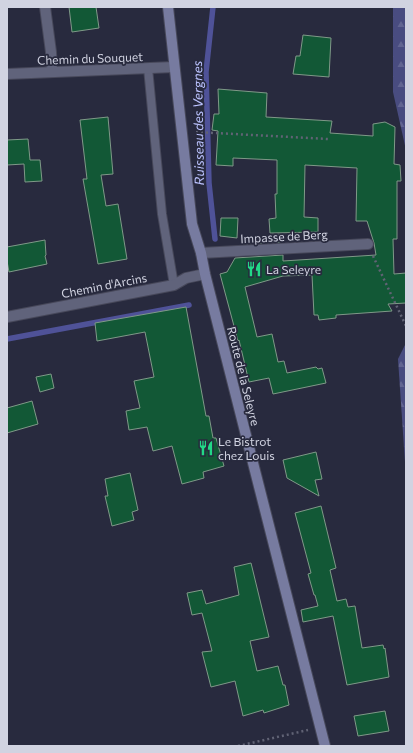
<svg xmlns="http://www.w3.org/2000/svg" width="413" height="753" font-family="Commissioner,sans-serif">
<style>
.forest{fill:url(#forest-firs)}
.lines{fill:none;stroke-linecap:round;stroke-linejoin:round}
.stream{stroke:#4f5298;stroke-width:5.5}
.building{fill:#125836;stroke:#7f9988}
.lane-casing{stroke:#47485a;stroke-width:10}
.street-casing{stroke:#47485a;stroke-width:12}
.secondary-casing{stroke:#47485a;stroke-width:12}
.path{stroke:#616375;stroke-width:2.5;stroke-dasharray:2 3;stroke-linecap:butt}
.lane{stroke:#60637b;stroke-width:8}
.street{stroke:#60637b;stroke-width:10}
.secondary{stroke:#777ba0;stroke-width:10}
.labels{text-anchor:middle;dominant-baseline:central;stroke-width:3.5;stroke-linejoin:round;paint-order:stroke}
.street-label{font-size:12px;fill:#d1d3e1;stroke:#282a3e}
.poi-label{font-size:12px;fill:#d1d3e1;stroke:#282a3e;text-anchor:start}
.water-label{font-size:13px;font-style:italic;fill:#bbc2fe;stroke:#282a3e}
</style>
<defs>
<pattern id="forest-firs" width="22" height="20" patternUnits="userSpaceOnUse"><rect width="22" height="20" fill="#494c80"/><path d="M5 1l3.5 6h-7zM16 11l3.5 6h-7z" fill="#626592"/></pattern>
</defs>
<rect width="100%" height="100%" fill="#282a3e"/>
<g class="forest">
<polygon points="393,7 406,7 406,150 393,92"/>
<polygon points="406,343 406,477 398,359"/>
</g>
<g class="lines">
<g class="stream">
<polyline points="213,7 206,72 209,183 215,239"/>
<polyline points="7,339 189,305"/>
</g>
</g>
<g class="building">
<polygon points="69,7 96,7 99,28 72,32"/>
<polygon points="303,35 331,38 329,77 293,74 296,56 300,56"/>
<polygon points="218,89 267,93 266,117 332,121 330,133 373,136 373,124 385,122 395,127 394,164 400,165 401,181 397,181 397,239 393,239 394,274 406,273 406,303 388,304 392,311 336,315 336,318 319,320 318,315 314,315 312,275 283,276 245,287 257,337 272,334 278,362 284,361 287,373 316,367 318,369 322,368 326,383 273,394 269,378 249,382 239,340 238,341 220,274 227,272 235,258 283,255 283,261 376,255 374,243 367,221 356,221 357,168 305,165 304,217 318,218 318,232 270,233 269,219 276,218 275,194 277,194 277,160 233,158 233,166 216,165 218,131 212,130 214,114 219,114"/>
<polygon points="108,117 113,174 101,175 106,206 118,204 127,259 98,264 83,179 87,179 80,120"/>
<polygon points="28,139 30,160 40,160 42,181 25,182 24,164 7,165 7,140"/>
<polygon points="221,218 238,218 237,238 220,236"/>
<polygon points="282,234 282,242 243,244 246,238"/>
<polygon points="45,240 46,255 45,256 47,264 9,272 7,261 7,247"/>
<polygon points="186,307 206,416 209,416 213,438 216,438 224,466 203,472 204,478 182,484 172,446 153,451 147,427 129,430 126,411 140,408 134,381 154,377 145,332 97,341 95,323"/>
<polygon points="51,374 54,388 40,392 36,377"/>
<polygon points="32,401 38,424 7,433 7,408"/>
<polygon points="316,452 322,479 315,480 319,496 287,478 283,460"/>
<polygon points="130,473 138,510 132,512 134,520 112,526 105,496 108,496 105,479"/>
<polygon points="321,506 336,568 330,570 337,601 346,599 348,607 355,606 362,648 383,645 384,649 385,648 389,677 347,685 333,616 303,622 301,610 318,606 315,595 314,595 308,574 311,573 295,513"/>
<polygon points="251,563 269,637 250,641 257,671 278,666 283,685 285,685 289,705 264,713 263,710 243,716 235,681 211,687 202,652 212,651 202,613 192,615 187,593 202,590 206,604 239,595 234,567"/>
<polygon points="385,711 389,731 358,736 354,716"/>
</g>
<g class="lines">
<defs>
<polyline id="lane" points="148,68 162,214 174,285"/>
<g id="street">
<polyline points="45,7 51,52 52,72"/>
<polyline points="7,74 174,67"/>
<polyline points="201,253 368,244"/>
<polyline points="7,317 174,285 186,278 205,274"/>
</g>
<polyline id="secondary" points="168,7 192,224 201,253 205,274 325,746"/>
</defs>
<use href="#lane" class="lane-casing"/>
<use href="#street" class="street-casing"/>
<use href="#secondary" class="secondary-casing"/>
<g class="path">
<polyline points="196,132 328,139"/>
<polyline points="373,256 406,326"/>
<polyline points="238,746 308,730"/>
</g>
<use href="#lane" class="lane"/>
<use href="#street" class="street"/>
<use href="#secondary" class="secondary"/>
</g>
<defs>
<symbol id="restaurant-bare" viewBox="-9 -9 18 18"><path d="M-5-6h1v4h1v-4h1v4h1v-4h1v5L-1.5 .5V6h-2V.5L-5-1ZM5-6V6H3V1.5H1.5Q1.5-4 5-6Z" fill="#22d887" stroke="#282a3e" stroke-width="2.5" paint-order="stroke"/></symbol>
</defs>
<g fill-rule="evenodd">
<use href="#restaurant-bare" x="243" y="258" width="22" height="22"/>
<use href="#restaurant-bare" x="195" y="437" width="22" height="22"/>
</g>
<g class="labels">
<g class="street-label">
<text transform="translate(90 58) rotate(-2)">Chemin du Souquet</text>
<text transform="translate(284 236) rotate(-3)">Impasse de Berg</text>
<text transform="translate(104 285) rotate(-11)">Chemin d'Arcins</text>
<text transform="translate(244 376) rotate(76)">Route de la Seleyre</text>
</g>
<g class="poi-label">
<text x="266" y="269">La Seleyre</text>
<text x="218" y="441">Le Bistrot<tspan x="218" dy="14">chez Louis</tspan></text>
</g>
<g class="water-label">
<text transform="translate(198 123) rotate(-91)">Ruisseau des Vergnes</text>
</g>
</g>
<rect width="413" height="753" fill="none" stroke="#d1d3e1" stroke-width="16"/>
</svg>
